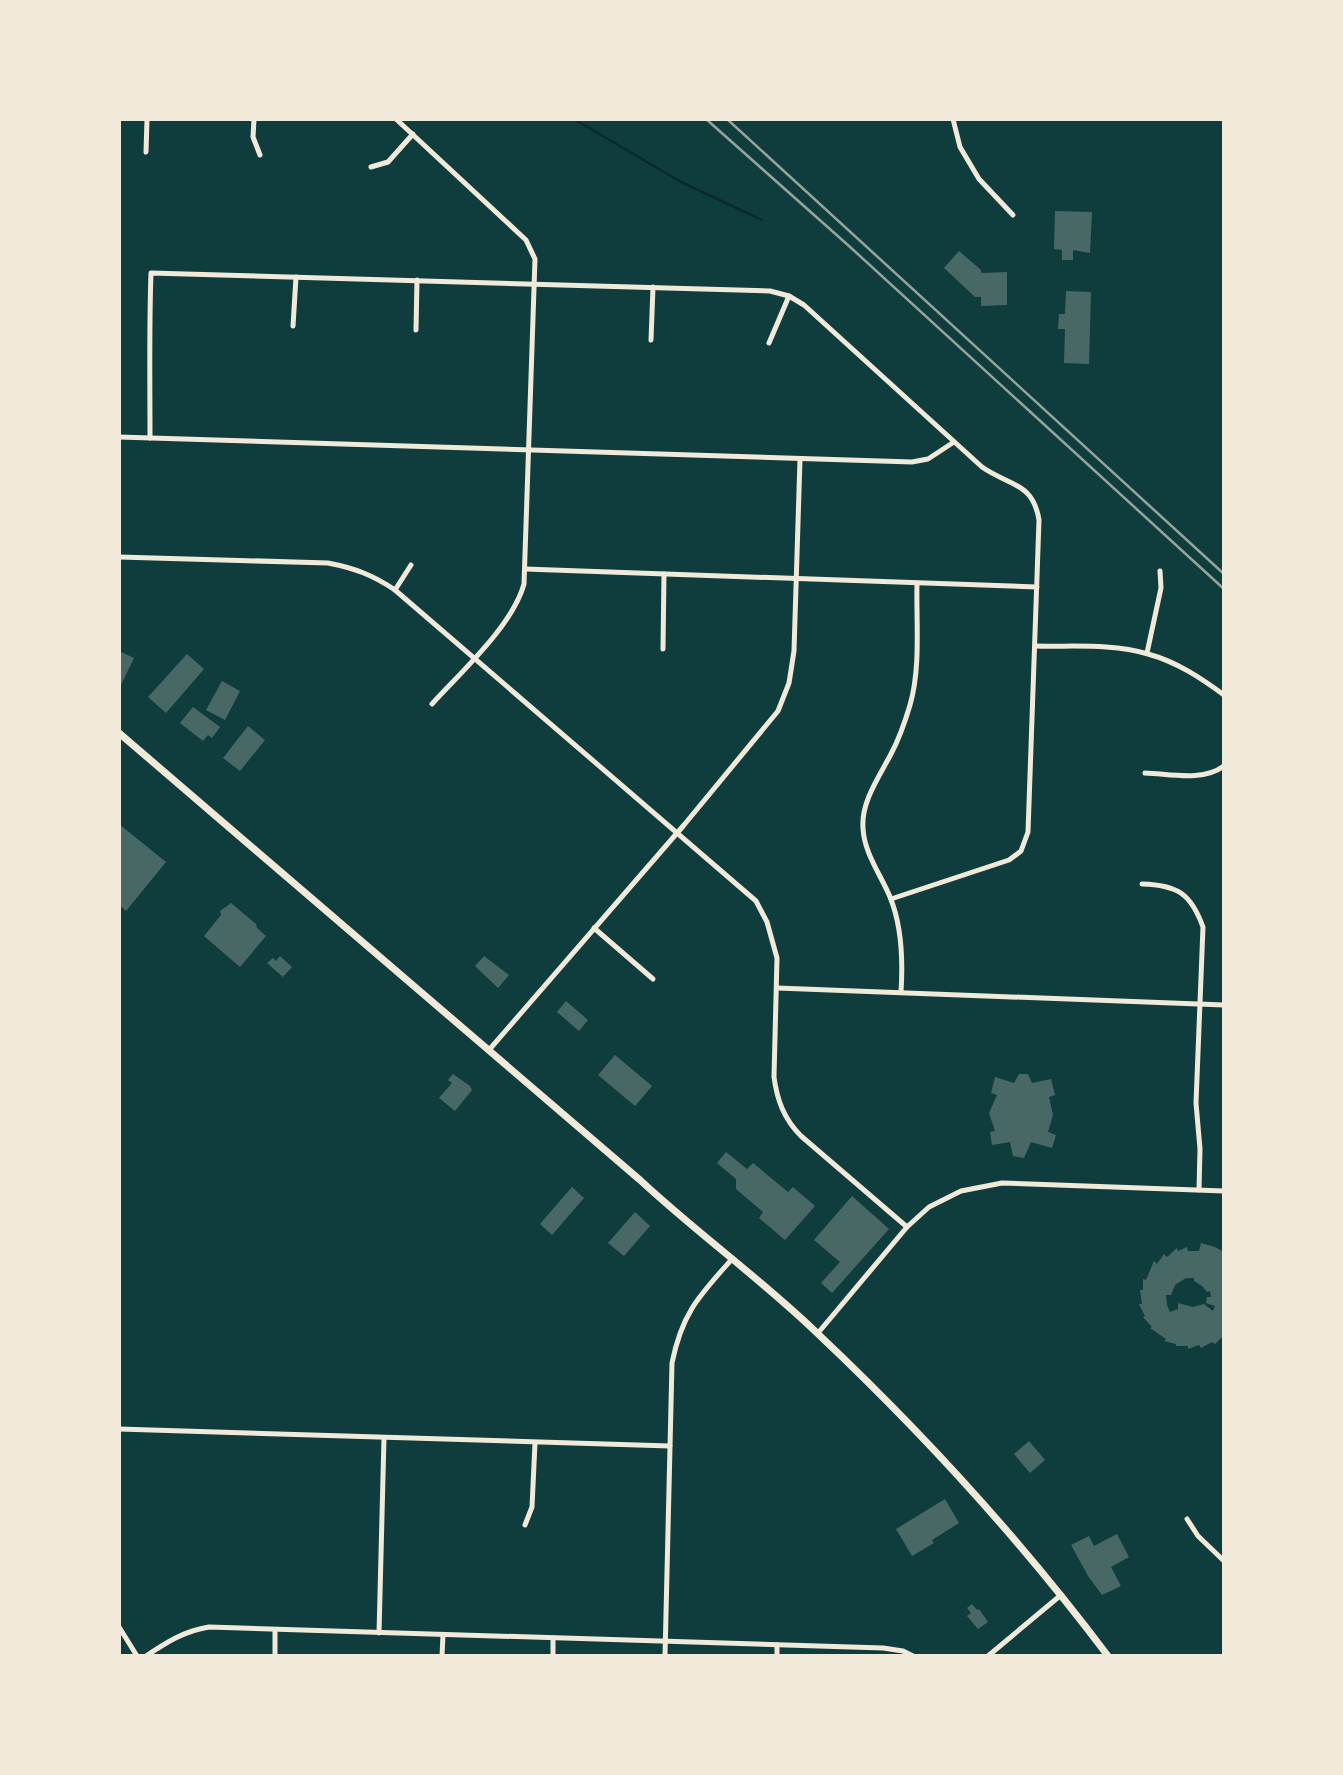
<svg xmlns="http://www.w3.org/2000/svg" width="1343" height="1775" font-family="Lato,sans-serif">
<style>
.lines{fill:none;stroke-linecap:round;stroke-linejoin:round}
.stream{stroke:#0a2a2b;stroke-width:2.5}
.building{fill:#486865;fill-rule:evenodd}
.minor{stroke:#f1e9da;stroke-width:5}
.secondary{stroke:#f1e9da;stroke-width:7}
.rail{stroke:#97a49c;stroke-width:2.5}
</style>
<rect width="100%" height="100%" fill="#0f3d3e"/>
<g class="lines">
<polyline class="stream" points="574,119 681,182 762,220"/>
</g>
<g class="building">
<polygon points="1055,211 1092,212 1090,253 1073,250 1073,260 1062,260 1062,250 1054,249"/>
<polygon points="959,251 981,270 981,273 1007,272 1007,305 981,306 981,297 975,297 944,268"/>
<polygon points="1066,291 1091,292 1089,364 1064,363 1065,329 1058,329 1059,314 1065,314"/>
<polygon points="119,651 134,658 119,689"/>
<polygon points="187,654 204,669 166,713 148,697"/>
<polygon points="222,681 240,691 225,720 206,710"/>
<polygon points="193,707 220,727 212,738 208,735 203,741 180,723"/>
<polygon points="248,726 265,740 240,771 223,758"/>
<polygon points="119,824 166,862 126,911 119,905"/>
<polygon points="231,903 256,924 257,928 266,936 240,967 204,936 221,915 220,911"/>
<polygon points="280,956 292,967 283,977 267,963 273,958 276,961"/>
<polygon points="484,956 509,975 498,988 475,966"/>
<polygon points="566,1001 588,1020 579,1031 557,1012"/>
<polygon points="615,1055 652,1086 635,1106 598,1075"/>
<polygon points="453,1074 470,1086 472,1090 455,1111 439,1098 452,1083 448,1080"/>
<polygon points="1019,1074 1028,1074 1032,1083 1051,1079 1055,1095 1049,1097 1053,1115 1048,1132 1056,1135 1052,1148 1031,1142 1024,1158 1013,1156 1010,1142 992,1145 990,1132 995,1131 989,1113 997,1095 991,1093 995,1077 1014,1083"/>
<polygon points="726,1152 747,1169 753,1163 788,1192 793,1187 815,1206 785,1240 759,1218 763,1212 736,1189 736,1179 717,1163"/>
<polygon points="572,1187 584,1198 552,1235 540,1224"/>
<polygon points="852,1196 889,1229 832,1293 821,1283 840,1262 814,1240"/>
<polygon points="635,1212 650,1226 624,1256 608,1243"/>
<path d="M1201,1243L1215,1247L1224,1252V1335L1215,1344L1212,1342L1201,1348L1199,1345L1188,1349V1346H1176V1344L1164,1341L1166,1339L1150,1328L1152,1327L1143,1317L1145,1316L1139,1304H1142L1140,1290H1143V1279L1146,1280L1154,1261L1157,1264L1164,1254L1167,1257L1177,1248L1178,1251L1187,1247L1188,1251H1199ZM1186,1278H1194V1281L1202,1286L1207,1292L1210,1291L1211,1297H1207L1206,1303L1215,1306L1213,1311L1204,1304L1193,1307L1178,1303V1309L1170,1312L1167,1305L1166,1295H1171L1175,1285Z"/>
<polygon points="1029,1441 1045,1460 1030,1473 1014,1454"/>
<polygon points="945,1499 959,1523 932,1540 934,1543 912,1556 896,1529"/>
<polygon points="1117,1534 1129,1557 1111,1567 1121,1586 1102,1595 1088,1576 1071,1545 1089,1536 1094,1546"/>
<polygon points="972,1604 977,1610 979,1609 988,1622 978,1629 967,1616 971,1613 967,1608"/>
</g>
<g class="lines">
<g class="minor">
<polyline points="254,119 253,137 260,155"/>
<path d="M396,119L526,240L535,259L524,584C513,625 461,672 432,704"/>
<polyline points="953,119 960,147 979,179 1013,215"/>
<polyline points="146,152 147,119"/>
<polyline points="371,167 388,162 413,134"/>
<polyline points="293,326 296,277"/>
<polyline points="416,330 417,280"/>
<polyline points="651,340 653,287"/>
<polyline points="769,343 789,296"/>
<polyline points="119,437 912,462 928,459 954,442"/>
<path d="M150,438C150,382 149,328 151,273L770,291L789,296L804,305L982,467C1009,486 1033,482 1039,520L1028,832L1021,851L1009,860L891,899"/>
<path d="M119,557L328,563C354,568 373,575 395,590L756,901L767,922L777,958L774,1077C777,1100 784,1119 801,1136L907,1227"/>
<polyline points="525,569 1037,587"/>
<polyline points="395,590 411,565"/>
<path d="M1035,646C1072,647 1112,643 1148,654C1177,662 1201,678 1224,695"/>
<polyline points="663,649 664,574"/>
<polyline points="1147,653 1161,588 1160,571"/>
<path d="M1145,773C1171,774 1202,782 1224,766"/>
<path d="M1142,884C1178,885 1191,894 1203,927L1196,1103L1200,1149L1199,1190"/>
<polyline points="594,928 653,979"/>
<polyline points="777,988 1224,1005"/>
<path d="M901,992C903,961 902,926 890,897C881,875 864,853 863,828C861,802 879,777 891,754C899,739 905,722 910,705C921,667 916,622 917,583"/>
<polyline points="489,1050 684,825 778,711 789,683 794,651 800,459"/>
<polyline points="818,1333 907,1227 929,1207 961,1191 1002,1183 1224,1191"/>
<polyline points="119,1429 670,1446"/>
<polyline points="1187,1519 1198,1536 1224,1561"/>
<polyline points="525,1525 532,1507 535,1443"/>
<polyline points="119,1627 137,1656"/>
<polyline points="275,1630 275,1656"/>
<polyline points="379,1633 384,1438"/>
<path d="M146,1656C167,1642 184,1631 209,1627L883,1648L903,1651L913,1656"/>
<polyline points="442,1656 443,1635"/>
<polyline points="553,1656 553,1638"/>
<path d="M665,1656L672,1363C682,1313 699,1296 732,1259"/>
<polyline points="777,1656 777,1645"/>
<polyline points="988,1656 1061,1595"/>
</g>
<path class="secondary" d="M119,733L640,1180C697,1233 761,1279 817,1333C923,1433 1020,1539 1108,1656"/>
<g class="rail">
<polyline points="706,119 849,246 1224,589"/>
<polyline points="727,119 1224,574"/>
</g>
</g>
<rect width="1343" height="1775" fill="none" stroke="#f1e9da" stroke-width="242"/>
</svg>
